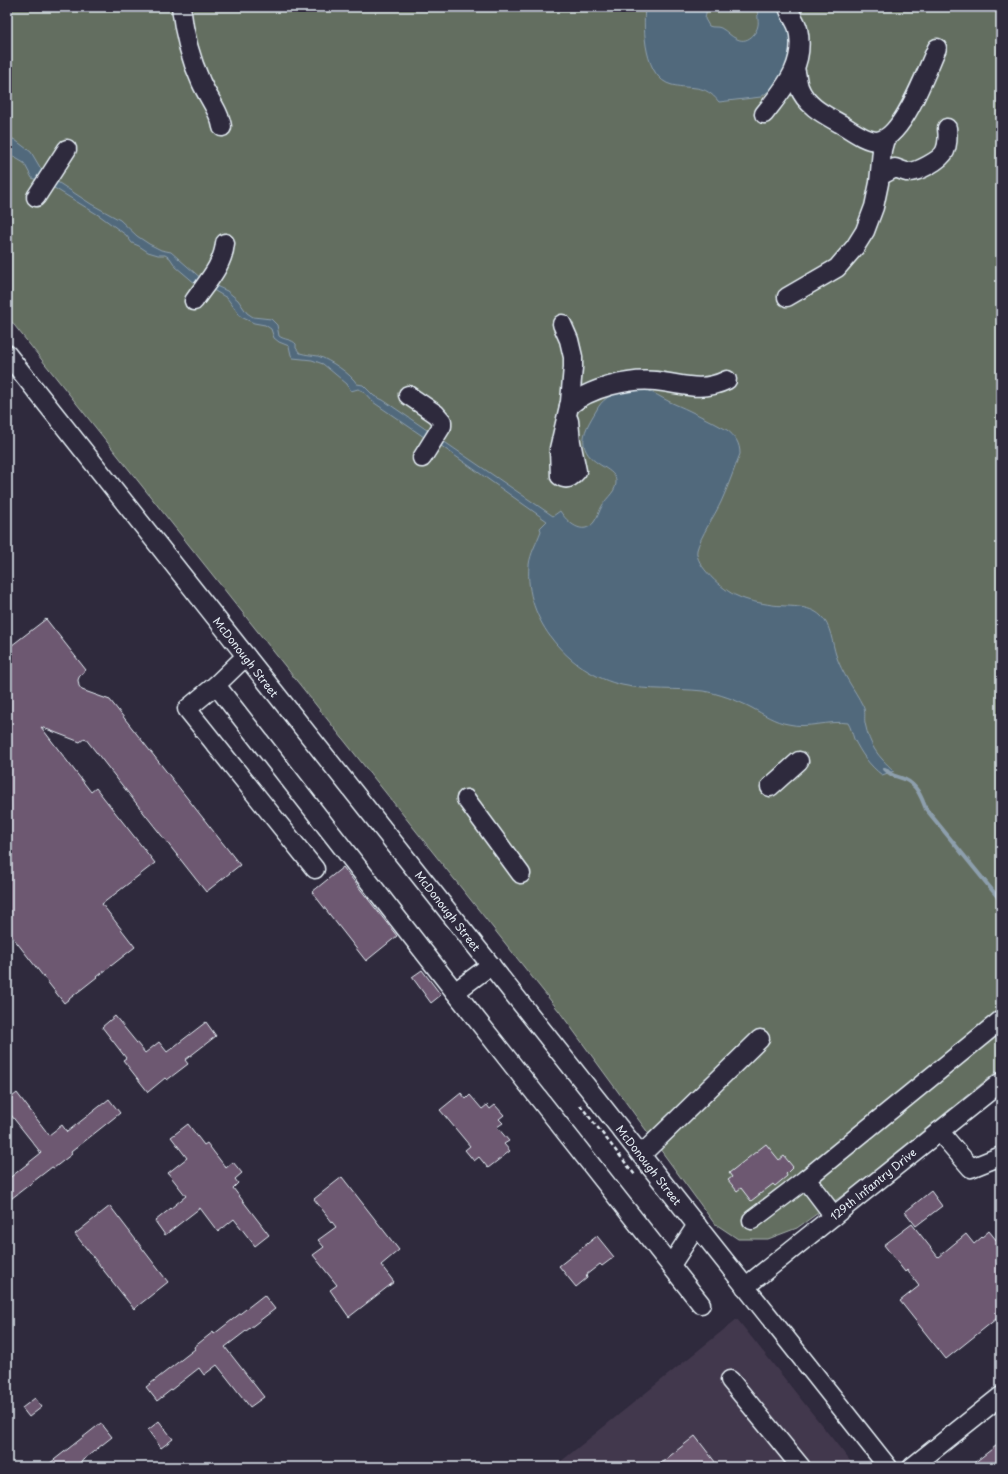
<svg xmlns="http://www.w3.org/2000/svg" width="1008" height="1474" font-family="'Playpen Sans',sans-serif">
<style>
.built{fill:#42384d}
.green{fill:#646e61;stroke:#a6b0ac}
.water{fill:#51697b;stroke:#8d9fad}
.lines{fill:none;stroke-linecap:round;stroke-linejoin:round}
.stream{stroke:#8d9fad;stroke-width:4}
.building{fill:#6d5971;stroke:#e8f1f8}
.minor-casing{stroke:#e8f1f8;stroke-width:21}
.path{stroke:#e8f1f8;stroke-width:2.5;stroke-dasharray:4 3;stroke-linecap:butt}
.minor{stroke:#2f2a3d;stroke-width:18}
.labels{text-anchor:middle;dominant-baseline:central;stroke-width:3;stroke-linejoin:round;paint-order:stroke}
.street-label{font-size:11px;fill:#e8f1f8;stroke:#2f2a3d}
</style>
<rect width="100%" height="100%" fill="#2f2a3d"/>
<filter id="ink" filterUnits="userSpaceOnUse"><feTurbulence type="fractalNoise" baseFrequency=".025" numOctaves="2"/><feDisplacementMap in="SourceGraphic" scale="8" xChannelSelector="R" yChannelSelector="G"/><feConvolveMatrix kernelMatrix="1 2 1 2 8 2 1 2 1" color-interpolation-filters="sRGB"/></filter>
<g filter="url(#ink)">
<polygon class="built" points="737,1319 855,1467 554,1467"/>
<polygon class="green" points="7,7 1001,7 1001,1068 850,1190 797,1228 768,1239 738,1239 714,1223 559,1011 7,316"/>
<g class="water">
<path d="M645,7H707L705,19L709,26C713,28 717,26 721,28C727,31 731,37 737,39C749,45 760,30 758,20C758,15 757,12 757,7H784L787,18L794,60L775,86L761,97L719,102C704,83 693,90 672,85C644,78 643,30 645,7Z"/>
<path d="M7,136L15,140L31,152L41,169L56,181L91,204L120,220L137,236L149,244L161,250L171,252L203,280L227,291L238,300L247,313L253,317L271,319L277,325L279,336C284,340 292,339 296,344V348L300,353C306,355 312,355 318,356C330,360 351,374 357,384L363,385L374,396L383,400L553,516L560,511C567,522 583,537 594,522C598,517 599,511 602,506C607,496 617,492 616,480C614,467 588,465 584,445C582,433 590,421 596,411C602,399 611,394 624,391C628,390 633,388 636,388C647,388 660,397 670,402C689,410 709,420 727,430C735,436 740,443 740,454C734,469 728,487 721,502C715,515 700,537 697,550C694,565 724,591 737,596C747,601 760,603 772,605C787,607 809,604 821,616C831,625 832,643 836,655C842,674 854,688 863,706C866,712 864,717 865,723C870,747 877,755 894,771L882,775C869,765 861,753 854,739C852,733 851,728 848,723C828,720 808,729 788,724C775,722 763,714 752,708C739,701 717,693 703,691C676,688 649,691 622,685C569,673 524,620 529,565C530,554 537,542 541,531L540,528L547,521L437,443L424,437L373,402L363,391L358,389L351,391L347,384L323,364L312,360L293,358L291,355L289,346L279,342L274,338L271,329L265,325L254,323L241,317L227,298L215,291L196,284L176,267L170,258L165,255H158L148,252L139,246L132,243L126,235L100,216L56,189L32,178L24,163L7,153Z"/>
</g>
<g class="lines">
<path class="stream" d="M885,769C893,777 894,775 904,779C917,785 921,796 926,809L1001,901"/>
</g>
<g class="building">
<polygon points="46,619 86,670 80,675 78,680 79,686 82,690 110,700 240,865 206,892 85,738 80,742 41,727 91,792 96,788 155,863 102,904 135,947 64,1003 7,930 7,649"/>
<polygon points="343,867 397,936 366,961 312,892"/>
<polygon points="422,970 441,995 431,1003 412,977"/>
<polygon points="115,1016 145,1053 159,1042 167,1052 206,1022 216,1036 185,1060 188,1064 167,1080 165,1078 148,1092 123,1060 126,1058 102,1027"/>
<polygon points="17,1093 49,1135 62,1125 67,1132 109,1099 120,1113 71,1152 72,1154 54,1168 52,1167 7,1202 7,1180 41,1153 7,1110 7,1101"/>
<polygon points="461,1093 466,1099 470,1095 482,1109 487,1105 490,1109 495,1105 504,1115 499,1119 503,1123 497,1127 509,1141 504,1144 510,1151 488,1168 479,1157 474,1161 465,1150 470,1146 440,1110"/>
<polygon points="188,1124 204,1145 207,1143 226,1168 233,1162 242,1173 235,1179 238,1183 233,1188 269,1235 255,1246 234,1219 218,1232 200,1208 165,1235 155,1221 186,1196 168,1173 187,1158 171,1137"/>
<polygon points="766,1144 779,1160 784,1156 793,1167 786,1174 787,1176 775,1186 773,1184 751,1201 741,1188 737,1191 728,1180 732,1177 729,1173"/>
<polygon points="342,1177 399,1250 381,1265 394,1282 349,1317 330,1290 337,1285 313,1255 324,1247 318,1240 336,1227 314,1199"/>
<polygon points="931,1191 942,1206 916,1226 905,1212"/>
<polygon points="110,1206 168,1282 134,1309 75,1234"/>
<polygon points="912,1224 938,1257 966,1234 974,1244 989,1231 1001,1246 1001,1315 946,1359 900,1301 919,1286 907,1270 905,1272 884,1245"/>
<polygon points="597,1236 614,1257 602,1266 600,1264 586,1275 587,1278 576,1287 559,1266"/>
<polygon points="264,1295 275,1309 225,1347 264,1397 250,1407 217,1365 204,1375 199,1368 157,1401 146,1387 195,1349 194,1347 213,1332 214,1334"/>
<polygon points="35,1398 42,1407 29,1417 22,1408"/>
<polygon points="159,1421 173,1439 161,1448 148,1430"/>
<polygon points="101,1423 112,1437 74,1467 45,1467"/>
<polygon points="695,1436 719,1467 656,1467"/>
<polygon points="1001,1442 1001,1467 969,1467"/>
</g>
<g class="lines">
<defs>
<g id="minor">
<path d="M181,7C184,33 190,58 201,82C207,96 220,112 222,127"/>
<path d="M795,69C797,74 797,81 799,87C806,106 825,115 841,124C851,130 865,141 877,141C903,139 927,69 937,48"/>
<path d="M764,114C784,88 806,65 798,29C796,21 790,15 788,7"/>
<path d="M880,176L895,168C898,169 903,171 907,172C917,173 941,160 945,151C948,144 948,136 947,128"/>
<polyline points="36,197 67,149"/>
<polyline points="787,297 837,268 855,247 865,231 874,207 879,183 882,150 885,139"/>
<path d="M194,301C206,283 223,266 225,243"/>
<path d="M562,324L569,340L573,357V367L570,402L559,449L560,476C567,481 572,477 577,471L571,442L569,421L567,416"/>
<polyline points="7,354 888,1467"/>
<polyline points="408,395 436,414 442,421 442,426 422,458"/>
<path d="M569,406C589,388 630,378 656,381C683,384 700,393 727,380"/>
<polyline points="246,656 216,685 455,992 491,965"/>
<polyline points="216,685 187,709 315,869"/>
<polyline points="770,787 799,761"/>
<polyline points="466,799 521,874"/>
<polyline points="455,992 701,1304"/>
<polyline points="939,1131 971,1168 1001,1156"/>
<polyline points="641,1155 760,1039"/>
<polyline points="806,1179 1001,1020"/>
<polyline points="752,1220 806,1179 834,1216"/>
<polyline points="671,1265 697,1225"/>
<polyline points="745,1287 1001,1082"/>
<polyline points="730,1380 801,1467"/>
<polyline points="912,1467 1001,1396"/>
</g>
</defs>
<use href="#minor" class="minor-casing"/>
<polyline class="path" points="580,1105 635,1175"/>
<use href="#minor" class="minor"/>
</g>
</g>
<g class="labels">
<g class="street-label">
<text transform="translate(246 657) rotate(52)">McDonough Street</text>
<text transform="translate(448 911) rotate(52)">McDonough Street</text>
<text transform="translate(649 1165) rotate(52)">McDonough Street</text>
<text transform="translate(873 1184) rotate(-39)">129th Infantry Drive</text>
</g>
</g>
<rect width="1008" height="1474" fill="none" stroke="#2f2a3d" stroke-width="24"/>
<rect x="12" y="12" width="984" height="1450" fill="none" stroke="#e8f1f8" stroke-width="1.5" filter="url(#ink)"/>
</svg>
